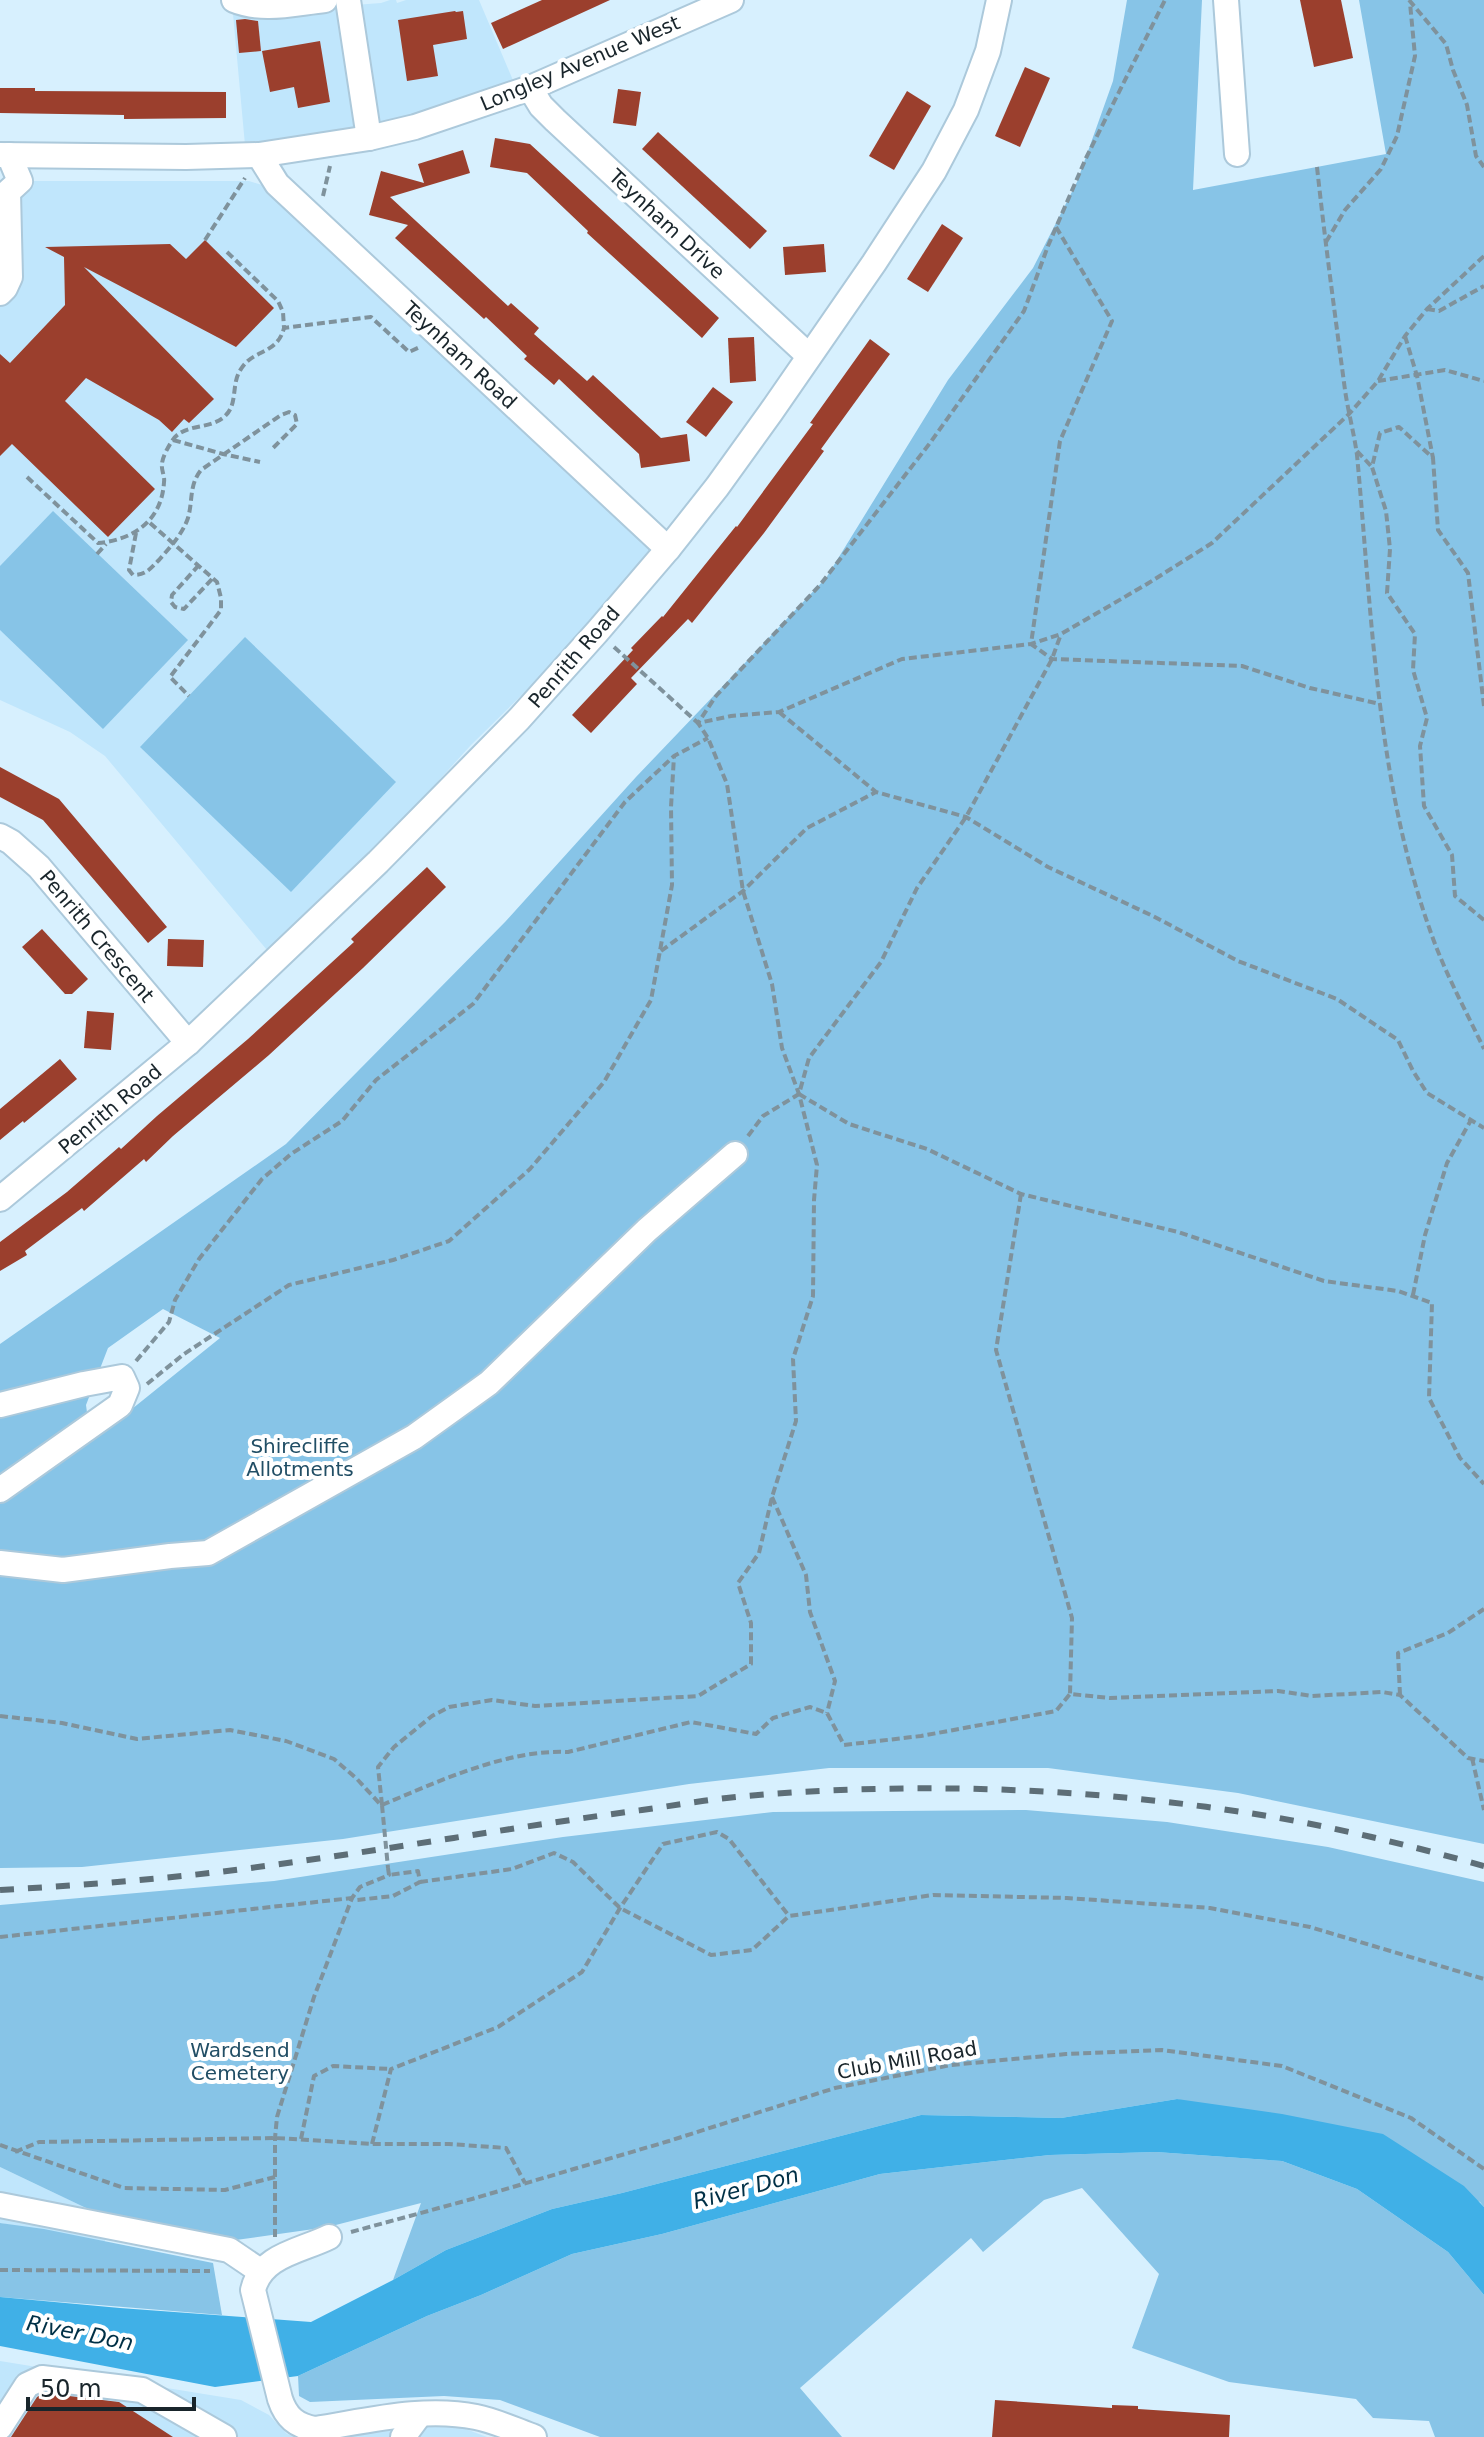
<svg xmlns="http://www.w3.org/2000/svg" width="1484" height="2437" font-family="'DejaVu Sans',sans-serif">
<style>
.built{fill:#c0e6fc}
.green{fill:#87c4e7;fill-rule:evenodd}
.water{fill:#40b0e7}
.building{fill:#9b3f2d}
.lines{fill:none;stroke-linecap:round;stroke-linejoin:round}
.minor-casing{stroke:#acc9db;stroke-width:28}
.path{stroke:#7f929c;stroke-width:4;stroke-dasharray:8 4;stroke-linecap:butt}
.minor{stroke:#fff;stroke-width:24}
.rail{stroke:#5d6e77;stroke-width:6;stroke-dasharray:14 14;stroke-linecap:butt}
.path-bridge{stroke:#7f929c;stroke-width:4;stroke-dasharray:8 4;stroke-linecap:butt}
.labels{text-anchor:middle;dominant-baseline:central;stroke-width:8;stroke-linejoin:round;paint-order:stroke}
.street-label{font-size:20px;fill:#19252b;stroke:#fff}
.park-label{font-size:20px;fill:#214e65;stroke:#fff}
.water-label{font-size:22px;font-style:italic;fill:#003046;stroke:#fff}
</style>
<rect width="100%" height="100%" fill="#d7f0fe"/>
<g class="built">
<polygon points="390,0 396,0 397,3 406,0 479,0 518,92 246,156 233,14 381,3"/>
<polygon points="0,181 249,181 262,185 653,550 651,568 471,745 440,779 390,844 272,956 105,756 70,732 0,700"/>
<polygon points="0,2167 107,2218 105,2242 0,2223"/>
<polygon points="0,2361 241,2400 269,2415 287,2434 296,2437 0,2437"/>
<polygon points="439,2419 487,2437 331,2437 365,2433"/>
</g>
<g class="green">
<path d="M1127,0H1202L1193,190L1386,154L1359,0H1484V1844L1238,1793L1048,1768H829L689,1784L343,1839L82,1867L0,1868V1344L286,1144L505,922L636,777L826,578L948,380L1033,268L1077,182L1113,81ZM163,1309L220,1338L91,1442L86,1405L108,1348Z"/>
<polygon points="53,511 188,640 103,729 0,630 0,566"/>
<polygon points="245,637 396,782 291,892 140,747"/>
<polygon points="1026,1810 1167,1822 1328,1847 1484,1882 1484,2207 1480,2202 1177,2099 1061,2118 921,2115 622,2193 552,2209 446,2250 393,2280 421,2203 328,2227 236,2240 107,2218 0,2167 0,1905 274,1881 563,1837 773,1812"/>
<polygon points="1156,2152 1282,2161 1357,2189 1448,2252 1484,2295 1484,2437 1435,2437 1429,2421 1373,2418 1356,2399 1229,2382 1132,2348 1159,2274 1082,2188 1044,2200 983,2252 971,2238 800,2388 842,2437 600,2437 500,2400 444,2396 310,2402 299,2396 298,2376 427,2316 481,2295 572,2254 662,2234 880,2174 1050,2155"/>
<polygon points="0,2223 44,2229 213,2263 222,2315 0,2297"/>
</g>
<polygon class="water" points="1177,2099 1282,2114 1383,2134 1464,2186 1484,2207 1484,2295 1448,2252 1357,2189 1282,2161 1156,2152 1050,2155 880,2174 662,2234 572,2254 481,2295 427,2316 298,2376 215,2387 0,2346 0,2297 120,2308 311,2322 393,2280 446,2250 552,2209 622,2193 921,2115 1061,2118"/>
<g class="building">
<polygon points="542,0 610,0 503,49 491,23"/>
<polygon points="1300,0 1341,0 1353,58 1314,67"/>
<polygon points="455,11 456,12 463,11 467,39 433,45 438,76 407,81 398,20"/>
<polygon points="245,19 258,21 261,51 239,53 236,20"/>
<polygon points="320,41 330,102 298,108 294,87 270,92 262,51"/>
<polygon points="1025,67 1050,78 1020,147 995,136"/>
<polygon points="0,88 35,88 35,91 226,92 226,118 124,119 124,115 0,113"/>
<polygon points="618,89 641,92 636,126 613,123"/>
<polygon points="907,91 931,106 894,170 869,156"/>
<polygon points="658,132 767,231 750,249 642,149"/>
<polygon points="495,138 530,144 719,318 702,338 587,233 588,231 527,173 490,167"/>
<polygon points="463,150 470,173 390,197 508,306 511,303 539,328 534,334 587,381 593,375 661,438 687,434 690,461 641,468 639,454 599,417 559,379 554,385 524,359 527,356 486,317 484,319 395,238 408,225 369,215 381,171 424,183 418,164"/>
<polygon points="942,224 963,238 928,292 907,279"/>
<polygon points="205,240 274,308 236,347 84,267 214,399 189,423 184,419 172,432 159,420 86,378 65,401 155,489 108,537 12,444 0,456 0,354 10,363 65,305 64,257 45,247 170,244 186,259"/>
<polygon points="824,244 826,272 785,275 783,247"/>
<polygon points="754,337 756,381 730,383 728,338"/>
<polygon points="870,339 890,354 821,449 824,451 764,533 692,623 688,619 631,678 637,684 591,733 572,715 633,650 631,648 662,616 663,617 736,526 737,527 813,424 810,423"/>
<polygon points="713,387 733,402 706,437 686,422"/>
<polygon points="0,767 59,799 167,927 148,943 43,820 0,797"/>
<polygon points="427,867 446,887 363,968 269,1055 173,1136 146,1162 144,1159 84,1211 82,1208 25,1251 27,1255 0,1271 0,1242 67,1192 119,1147 121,1149 157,1116 248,1039 354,942 351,939"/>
<polygon points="42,929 88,979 72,994 65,994 22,947"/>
<polygon points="168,939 204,940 203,967 167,966"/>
<polygon points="87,1011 114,1013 111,1050 84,1048"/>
<polygon points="60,1059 77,1079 24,1123 23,1121 0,1140 0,1109"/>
<polygon points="44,2393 119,2402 173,2437 11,2437 37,2397"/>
<polygon points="995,2400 1112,2408 1112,2405 1138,2406 1138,2409 1230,2415 1229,2437 992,2437"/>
</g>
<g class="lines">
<defs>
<g id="minor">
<path d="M234,0C263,12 295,3 325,0"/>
<polyline points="348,0 369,138"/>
<polyline points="1226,0 1237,154"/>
<polyline points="530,88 541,106 555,120 809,356"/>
<polyline points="0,155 186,157 259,155 369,138 415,127 530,88 731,0"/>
<polyline points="259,155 277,184 668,549"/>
<polyline points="0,293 5,288 10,277 8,192 20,181 9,155"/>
<polyline points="0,836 11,842 39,867 188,1043"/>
<polyline points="0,1199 188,1043 378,862 519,719 597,632 668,549 717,487 771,412 874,263 934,171 966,110 988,51 999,0"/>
<polyline points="0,1405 84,1384 122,1377 127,1388 120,1405 0,1490"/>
<polyline points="0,1563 63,1570 170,1556 208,1553 414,1437 489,1383 647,1230 735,1154"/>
<polyline points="0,2205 229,2250 260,2271"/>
<path d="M329,2237C301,2251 261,2255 253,2290L280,2399C286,2417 296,2426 315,2429C367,2421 424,2406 476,2417C496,2421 515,2430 534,2437"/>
<polyline points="0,2427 27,2385 42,2378 142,2390 224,2437"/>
<polyline points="403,2437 420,2414"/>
</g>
</defs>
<use href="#minor" class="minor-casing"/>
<g class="path">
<polyline points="1409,0 1446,44 1453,70 1467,105 1476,156 1484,167"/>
<path d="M1317,167C1325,241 1335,315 1345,390C1348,411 1354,433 1357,455C1372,615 1376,780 1431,933C1445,973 1466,1011 1484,1049"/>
<polyline points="323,196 330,166"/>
<polyline points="1056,227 1112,321 1060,441 1031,644 1052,659 1242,666 1310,688 1380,704"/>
<polyline points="205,240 245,178"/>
<polyline points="1326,242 1345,210 1381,169 1397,136 1415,56 1410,3"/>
<polyline points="227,252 278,301 283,312 284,328 371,317 409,352 420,347"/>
<polyline points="1427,309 1439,311 1484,286"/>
<polyline points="1405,336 1417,376 1433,458"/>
<polyline points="1378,381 1445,370 1484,381"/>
<polyline points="173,440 223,454 260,462"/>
<polyline points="1357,451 1372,467"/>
<path d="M27,477L98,543C134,540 162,520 164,482C165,476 161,470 162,464C162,458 168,447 172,441C184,422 211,431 226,415C238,403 231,383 241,369C253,349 277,355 284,328"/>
<polyline points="150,523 217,582 221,598 221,610 170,677 189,696"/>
<path d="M136,533L129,570L133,575C146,575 150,569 159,560C170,547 182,535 188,518C193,500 189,485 201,470L281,415L289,412L295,415L297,424L272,449"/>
<polyline points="97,554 106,544"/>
<polyline points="199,565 172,595 171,602 175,607 184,609 213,578"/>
<polyline points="614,647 698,723 731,716 779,712 902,659 1031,644 1061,634 1147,584 1212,543 1349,414 1378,381 1405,336 1427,309 1484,256"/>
<polyline points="1484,706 1468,573 1438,530 1433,458 1399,427 1380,433 1372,467 1386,511 1390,549 1387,593 1415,634 1413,670 1427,718 1420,746 1424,806 1452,855 1455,896 1484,920"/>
<polyline points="779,712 876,792 966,817 1048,867 1153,916 1238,961 1337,999 1398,1040 1413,1071 1427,1093 1484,1128"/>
<polyline points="661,951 743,891 807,828 876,792"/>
<polyline points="799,1094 849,1124 927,1149 1021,1194 1178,1232 1324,1281 1398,1291 1432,1303 1429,1398 1460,1458 1484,1484"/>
<polyline points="748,1136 763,1116 799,1094 809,1058 881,962 917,888 966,817 1052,659 1061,634"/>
<polyline points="1021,1194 996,1350 1072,1618 1070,1694"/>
<polyline points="1413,1295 1425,1235 1447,1163 1471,1120"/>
<polyline points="136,1361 169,1322 175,1300 199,1259 262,1179 291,1154 342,1121 376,1080 473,1004 625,802 674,756 708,738"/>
<polyline points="147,1384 184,1354 289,1285 393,1260 449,1241 530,1169 604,1082 651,1000 672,885 671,807 674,756"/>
<polyline points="772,1497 806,1575 810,1612 835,1681 827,1713"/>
<polyline points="1400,1695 1398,1653 1448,1633 1484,1609"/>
<polyline points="0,1716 62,1723 137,1739 230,1730 286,1741 334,1759 357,1779 380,1804"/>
<polyline points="1472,1758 1484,1810"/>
<polyline points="382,1805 378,1767 394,1747 432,1716 449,1707 492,1700 535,1706 698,1696 751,1664 751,1623 738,1583 759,1553 772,1497 796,1421 793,1359 813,1296 814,1200 817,1165 799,1094 782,1048 772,984 743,891 727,784 708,738 698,723 716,696 820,585 930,443 1024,311 1048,246 1086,158 1165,0"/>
<path d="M382,1805C437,1782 507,1749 568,1752L691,1722L756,1734L773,1718L810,1707L827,1713L844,1745L921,1736L1056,1711L1070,1694L1110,1698L1278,1691L1312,1696L1382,1692L1400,1695L1468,1758L1484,1761"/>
<polyline points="420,1882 512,1869 554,1853 573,1862 620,1908 711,1955 752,1950 789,1916 933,1895 1067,1898 1210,1908 1310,1927 1484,1979"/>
<polyline points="0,1937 352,1898 357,1900 393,1896 420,1882 418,1871 389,1875"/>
<polyline points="301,2139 314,2076 333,2066 391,2069"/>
<polyline points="372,2144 391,2069 498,2027 582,1972 620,1908 663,1844 717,1832 729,1839 789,1916"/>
<polyline points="0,2145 124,2188 225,2190 275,2177"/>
<polyline points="15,2152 39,2142 275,2138 372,2144 449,2144 506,2148 525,2183"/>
<polyline points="351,2232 472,2199 669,2141 835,2088 951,2065 1066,2054 1162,2050 1282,2066 1411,2118 1484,2169"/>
<polyline points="275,2237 275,2138 277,2117 314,1997 352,1898 360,1887 389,1875 388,1868"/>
<polyline points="0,2270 210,2271"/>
</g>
<use href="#minor" class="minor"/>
<path class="rail" d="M0,1890C70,1886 140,1881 210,1873C354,1856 498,1829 642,1810C677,1805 711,1799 746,1796C911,1782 1078,1787 1242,1812C1323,1824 1405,1844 1484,1866"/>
<polyline class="path-bridge" points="382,1805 388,1868"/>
</g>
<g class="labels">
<g class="street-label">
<text transform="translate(580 63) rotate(-23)">Longley Avenue West</text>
<text transform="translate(667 224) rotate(43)">Teynham Drive</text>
<text transform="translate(460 355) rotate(43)">Teynham Road</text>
<text transform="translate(574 657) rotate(-49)">Penrith Road</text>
<text transform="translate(97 936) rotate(50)">Penrith Crescent</text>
<text transform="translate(110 1109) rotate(-40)">Penrith Road</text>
<text transform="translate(907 2060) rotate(-10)">Club Mill Road</text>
</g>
<g class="park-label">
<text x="300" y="1446">Shirecliffe<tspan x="300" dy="23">Allotments</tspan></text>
<text x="240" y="2050">Wardsend<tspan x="240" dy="23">Cemetery</tspan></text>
</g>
<g class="water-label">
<text transform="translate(746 2188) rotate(-15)">River Don</text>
<text transform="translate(80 2333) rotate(11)">River Don</text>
</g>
</g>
<path d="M28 2397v12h166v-12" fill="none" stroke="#19252b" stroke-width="4"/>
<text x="40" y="2397" font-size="24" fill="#19252b" stroke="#ffffff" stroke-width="6" paint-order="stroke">50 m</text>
</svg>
